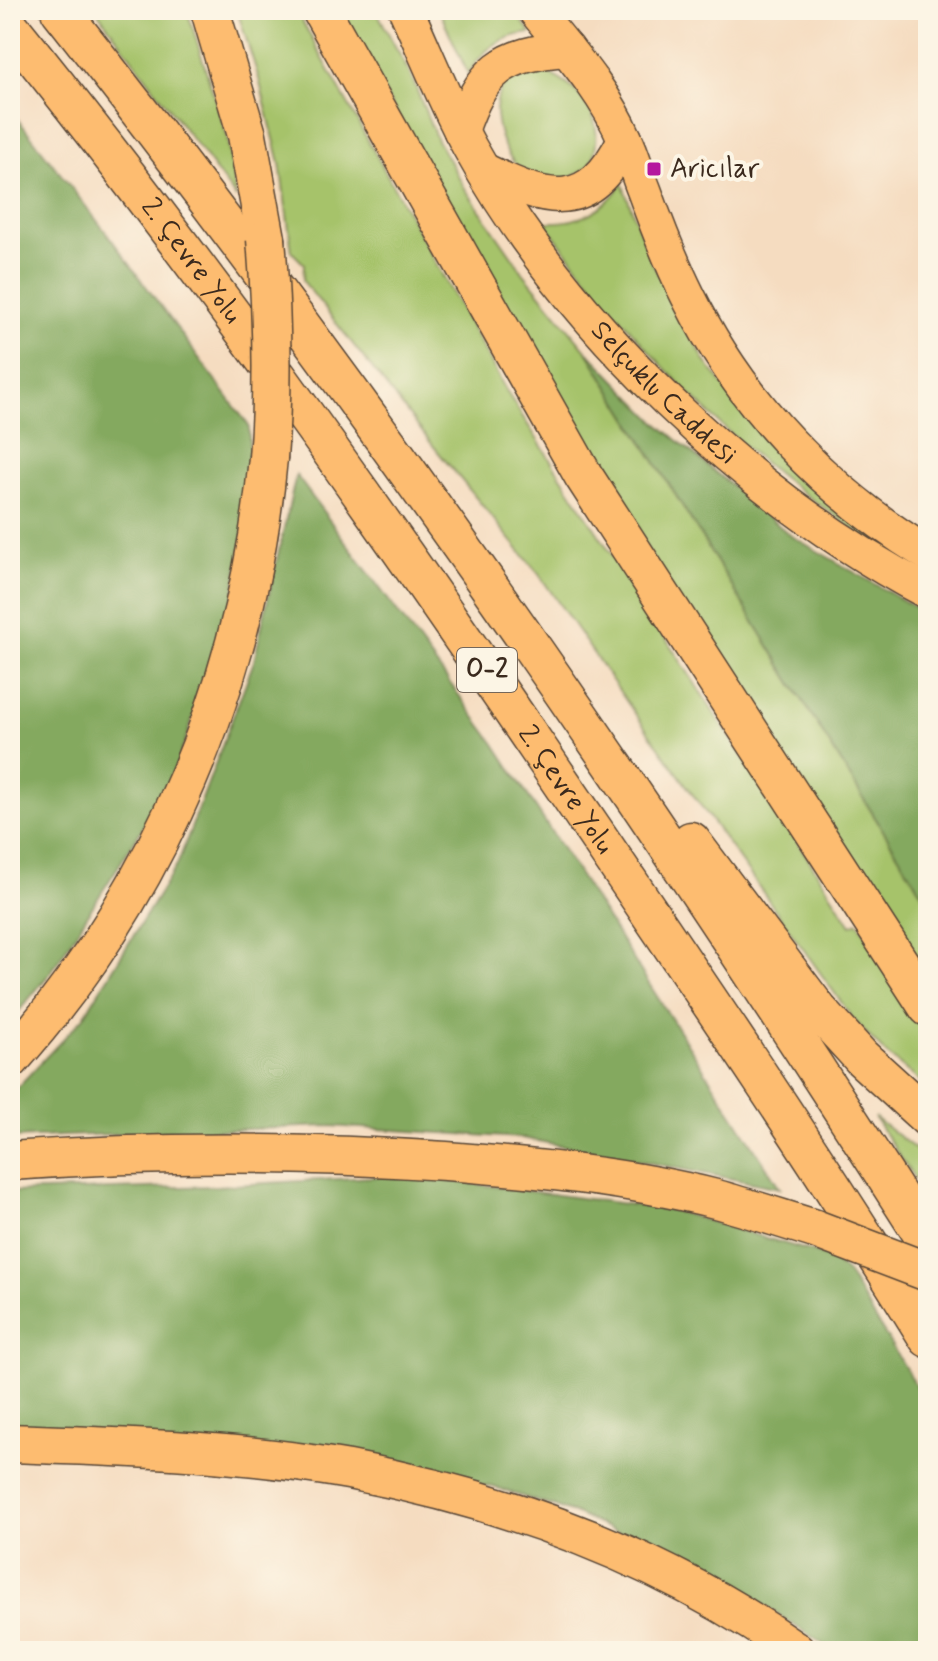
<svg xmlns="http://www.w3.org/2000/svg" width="938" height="1661" font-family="Mynerve,sans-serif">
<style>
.green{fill:#a6c36a;stroke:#707644;stroke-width:2}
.forest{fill:#84a95e;stroke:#606a3e;stroke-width:2}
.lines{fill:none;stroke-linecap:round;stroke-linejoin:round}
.primary-casing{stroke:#574536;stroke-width:37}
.motorway-casing{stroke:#574536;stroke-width:41}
.primary{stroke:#fdbc70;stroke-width:34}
.motorway{stroke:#fdbc70;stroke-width:38}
.motorway-bridge-casing{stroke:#574536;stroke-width:41;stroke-linecap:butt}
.motorway-bridge{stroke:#fdbc70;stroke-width:38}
.poi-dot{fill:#b5179e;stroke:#fcf5e5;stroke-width:3}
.labels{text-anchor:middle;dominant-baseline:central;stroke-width:8;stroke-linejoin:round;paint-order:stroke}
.shield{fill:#fcf5e5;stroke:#75675a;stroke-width:2}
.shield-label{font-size:26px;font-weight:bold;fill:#3b2a1e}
.poi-label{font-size:28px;fill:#3b2a1e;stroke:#fcf5e5;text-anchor:start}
.street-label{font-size:28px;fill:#3b2a1e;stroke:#fcf5e5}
</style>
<rect width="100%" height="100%" fill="#fcf5e5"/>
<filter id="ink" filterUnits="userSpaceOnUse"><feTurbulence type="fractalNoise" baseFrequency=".0125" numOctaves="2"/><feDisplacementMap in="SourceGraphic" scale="16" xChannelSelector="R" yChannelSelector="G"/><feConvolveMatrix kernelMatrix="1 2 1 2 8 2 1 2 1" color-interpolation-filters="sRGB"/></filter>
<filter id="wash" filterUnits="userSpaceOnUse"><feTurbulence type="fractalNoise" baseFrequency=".006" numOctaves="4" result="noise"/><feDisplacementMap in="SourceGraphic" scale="32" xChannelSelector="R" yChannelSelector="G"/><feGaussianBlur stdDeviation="1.8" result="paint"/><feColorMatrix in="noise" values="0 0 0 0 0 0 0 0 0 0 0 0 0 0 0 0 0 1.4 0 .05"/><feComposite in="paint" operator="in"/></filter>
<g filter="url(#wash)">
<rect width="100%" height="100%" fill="#f5dcc0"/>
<g class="green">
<polygon points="96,10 187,10 227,137 236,198"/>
<polygon points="237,10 296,10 508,394 851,925 858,922 928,1032 928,1088 885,1053 854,1020 629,705 538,573 435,448 303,281 304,264 292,252 280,163 259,79"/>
<polygon points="337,10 376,10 411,76 437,140 466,190 524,274 586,350 928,903 928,983 705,650"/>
<path d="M439,10H513L531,33C500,36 484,48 468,74Z"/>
<path d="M535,68C580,84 610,117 590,166L560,183C549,179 534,177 524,171C501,157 487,108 503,86C510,75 523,73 535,68Z"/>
<path d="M622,183L651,261L705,361L749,419L884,543L881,547C829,512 776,476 730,433C660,369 600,297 544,222C578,224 604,212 622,183Z"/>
<polygon points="874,1117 928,1159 928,1199"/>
</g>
<g class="forest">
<polygon points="10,109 112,240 249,426 249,498 233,600 170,785 51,972 10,1022"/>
<polygon points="586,350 657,423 790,535 928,615 928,903"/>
<polygon points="296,475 495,744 780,1188 522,1138 329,1126 10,1138 10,1095 83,1018 178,863 254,661"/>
<polygon points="407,1175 671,1210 830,1257 848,1274 928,1405 928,1651 834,1651 731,1584 574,1513 493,1487 10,1430 10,1192 216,1186"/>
</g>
</g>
<g filter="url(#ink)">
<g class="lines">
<defs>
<g id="primary">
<path id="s1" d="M406,10C427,56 446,104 470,148C568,326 749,498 928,592"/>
<path d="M535,10C568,51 604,90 625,139C633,155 637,173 644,190C657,226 671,262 688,296C741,404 826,492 928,554"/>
<path d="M461,131C482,70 502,54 567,49"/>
<path d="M483,170C549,202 588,214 625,139"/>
</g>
<g id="motorway">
<path d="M60,10C372,404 658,819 928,1243"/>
<polyline points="210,10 247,135 266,239"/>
<polyline points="321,10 583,475 928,1007"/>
<path id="s2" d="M10,27C197,258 370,502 537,747C670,943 804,1137 928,1338"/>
<polyline points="691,841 818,1010 862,1058 928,1118"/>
<path d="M10,1060C159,894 248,680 268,458"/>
<path d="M10,1161C157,1151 299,1151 446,1161C536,1168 629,1177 716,1199C749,1208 782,1219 815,1229"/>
<path d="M10,1443C123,1447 238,1450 349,1470C508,1500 663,1557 796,1651"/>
</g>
</defs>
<use href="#primary" class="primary-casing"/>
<use href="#motorway" class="motorway-casing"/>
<use href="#primary" class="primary"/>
<use href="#motorway" class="motorway"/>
<defs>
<g id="motorway-bridge">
<path d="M266,239C272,312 274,384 268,458"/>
<polyline points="815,1229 928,1272"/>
</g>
</defs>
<use href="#motorway-bridge" class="motorway-bridge-casing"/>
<use href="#motorway-bridge" class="motorway-bridge"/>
</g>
</g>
<rect class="poi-dot" x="646" y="161" width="16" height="16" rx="4"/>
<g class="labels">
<rect class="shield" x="457" y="648" width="60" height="44" rx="6"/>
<g class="shield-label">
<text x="487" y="670">O-2</text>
</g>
<g class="poi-label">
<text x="670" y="169">Aricılar</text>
</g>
<g class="street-label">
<text stroke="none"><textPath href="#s2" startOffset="296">2. Çevre Yolu</textPath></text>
<text stroke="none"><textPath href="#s1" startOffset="466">Selçuklu Caddesi</textPath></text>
<text stroke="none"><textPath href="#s2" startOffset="944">2. Çevre Yolu</textPath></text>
</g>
</g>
<rect width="938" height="1661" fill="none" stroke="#fcf5e5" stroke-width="40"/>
</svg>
